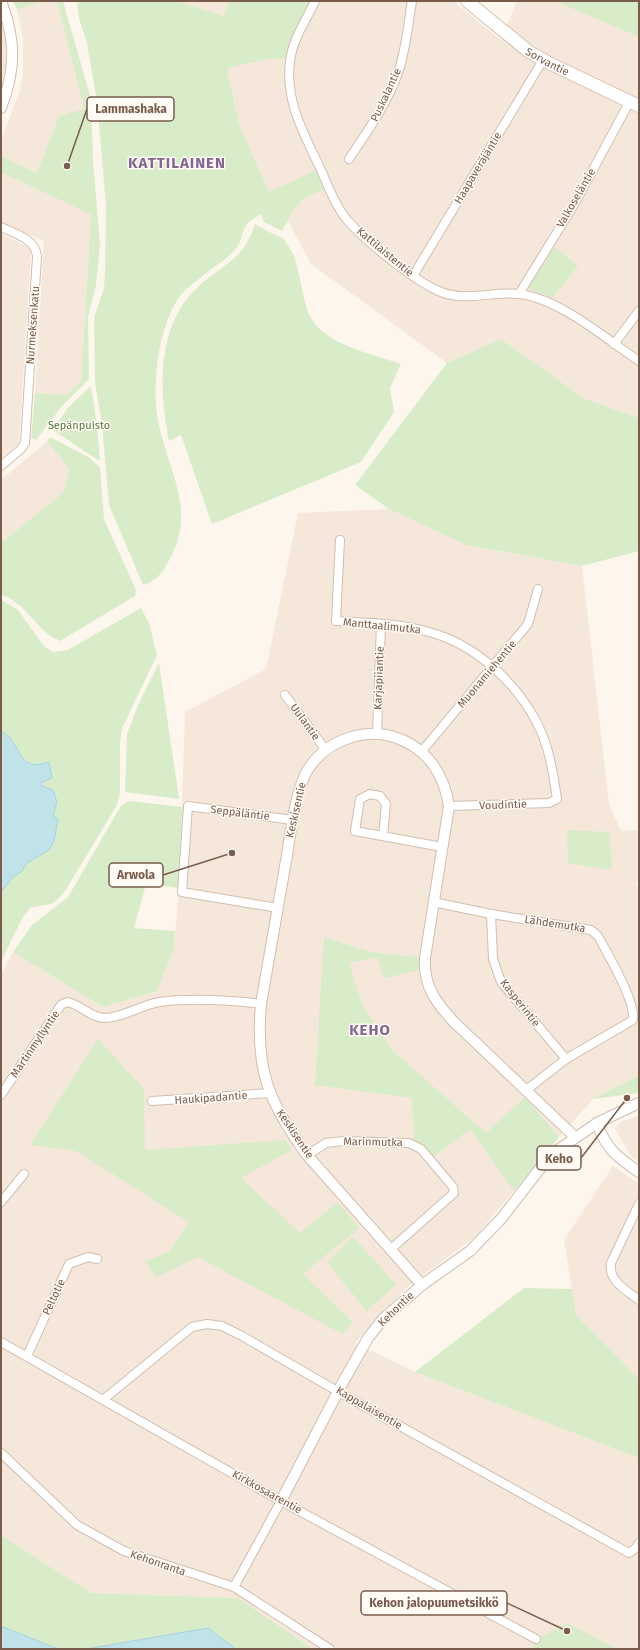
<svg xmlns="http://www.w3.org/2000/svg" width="640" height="1650" font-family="'Fira Sans',sans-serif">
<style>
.residential{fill:#f5e8da}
.green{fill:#d8ecc9}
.water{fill:#bfe3e8;stroke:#a5d3da}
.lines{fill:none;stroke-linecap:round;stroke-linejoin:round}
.minor-casing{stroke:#d1beb0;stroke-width:10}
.tertiary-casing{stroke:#d1beb0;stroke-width:12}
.secondary-casing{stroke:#d6c0b0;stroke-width:14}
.minor{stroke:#fff;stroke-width:8}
.tertiary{stroke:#fff;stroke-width:10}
.secondary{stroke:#fff;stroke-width:12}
.labels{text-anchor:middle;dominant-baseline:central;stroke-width:3;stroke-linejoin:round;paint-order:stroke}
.street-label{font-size:11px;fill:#7a5c4d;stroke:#fffaf3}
.park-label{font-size:11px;fill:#537a41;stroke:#fffaf3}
.district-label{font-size:15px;font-weight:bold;letter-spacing:1px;fill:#846695;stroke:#fffaf3}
.leader{fill:none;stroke:#7a5c4d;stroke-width:1.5}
.callout-dot{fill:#7a5c4d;stroke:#fffaf3;stroke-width:1.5}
.callout{fill:#fffaf3;stroke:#7a5c4d;stroke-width:1.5}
.callout-label{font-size:12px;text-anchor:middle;font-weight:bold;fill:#7a5c4d}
</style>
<rect width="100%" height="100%" fill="#fdf6ec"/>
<g class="residential">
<polygon points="43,1 57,3 84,110 59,116 37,173 1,156 1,141 19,93 23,75 23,38 17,10"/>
<polygon points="177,1 229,1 225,16"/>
<polygon points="311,1 453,1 501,40 517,1 554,1 639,37 639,418 585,399 501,339 447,363 311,264 288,221 294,209 301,200 310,194 329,189 320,168 269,192 239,124 227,68 269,59 285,59 294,35"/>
<polygon points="1,17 5,30 7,55 7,68 1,93"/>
<polygon points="1,172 91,215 81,381 67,395 35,393 44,241 1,221"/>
<polygon points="1,234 28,247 31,252 19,443 1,458"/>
<polygon points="48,441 69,468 64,492 1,543 1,480"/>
<polygon points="389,509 466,545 582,566 609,804 621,831 639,830 639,882 635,881 639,891 639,1075 593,1099 559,1137 475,1237 405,1289 355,1343 415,1372 639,1458 639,1649 313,1649 238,1598 91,1593 1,1535 1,974 13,952 103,1007 157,991 174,949 179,888 185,712 266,669 298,513"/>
<polygon points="639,1116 639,1162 631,1156 615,1129 619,1122"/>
<polygon points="613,1166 639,1184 639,1379 576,1315 564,1240"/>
</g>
<g class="green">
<polygon points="13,1 43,1 17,10"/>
<polygon points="52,1 63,1 91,99 93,160 100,245 96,285 88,317 89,379 62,406 36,440 31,438 35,393 67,395 81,381 91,215 1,172 1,156 37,173 59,116 84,109 57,3"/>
<path d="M77,1H177L224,16L229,1H311L294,35L285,59H269L227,68L239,124L269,192L320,168L329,189C297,197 298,204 282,231L264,222L261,214C256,217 247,222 245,227C241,236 241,244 234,251C227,259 218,264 210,270C201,278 188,286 180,296C170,309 164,329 160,346C156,368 154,393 157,415C166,471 200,509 167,564C162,573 154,583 143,585L109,505L102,425L95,382L94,318L104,288L105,273L106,205L97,102L87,43L79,18Z"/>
<polygon points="554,1 639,1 639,37"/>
<path d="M255,224L271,233L283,238C287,244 291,250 294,256C300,274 302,294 308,312C320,344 372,354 401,364L390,388L394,412L361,462L212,524L181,435L169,441L168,436C158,386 158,321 200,285C227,261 242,262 255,224Z"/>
<polygon points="555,247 578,266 552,298 528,288"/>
<polygon points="501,339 585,399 639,418 639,551 582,566 466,545 389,509 355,485 447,363"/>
<polygon points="91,386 97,425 100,459 98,460 53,430 67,409"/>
<path d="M50,437L90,458L100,468L104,519L136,590L135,596L60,641C36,632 27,602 1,595V543L64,492L69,468L47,441Z"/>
<path d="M1,600L17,609L44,646L53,652L68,650L141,608L149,623L157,655L122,728L120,743V792L117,805L65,891C53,906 50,905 31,907L23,917L1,961V892L13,877L22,871L27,863L49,850L53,816L57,802L42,786L48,762C15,774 23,741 1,731Z"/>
<polygon points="159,663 179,799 125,792 127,734 139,703"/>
<polygon points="130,801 182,807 179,888 146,884 134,928 175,931 174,949 157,991 103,1007 13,952 32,925 68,897 119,809 122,805"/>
<polygon points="567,830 610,832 612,870 568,863"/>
<polygon points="324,937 370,952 425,958 424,969 384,978 377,957 349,963 362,1004 393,1051 486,1133 525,1097 559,1137 514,1191 470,1129 432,1158 414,1142 412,1098 315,1085"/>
<polygon points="98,1039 144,1089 145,1150 285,1140 292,1150 241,1178 300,1233 338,1202 359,1228 303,1274 353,1322 342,1334 198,1257 156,1277 145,1261 169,1252 189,1222 76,1151 30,1145"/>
<polygon points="639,1075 639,1093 593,1099"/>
<polygon points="353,1237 396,1284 367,1311 327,1263"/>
<polygon points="524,1288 572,1289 576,1315 639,1379 639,1458 415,1372"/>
<polygon points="1,1535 91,1593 238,1598 313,1649 236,1649 208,1628 86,1649 58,1649 1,1626"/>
<polygon points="567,1623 617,1649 533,1649 536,1639"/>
</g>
<g class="water">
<path d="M1,731C23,741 15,774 49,762L52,778L42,782V786L53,790L57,802L53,816L58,819L54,841L49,850L27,863L22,871L13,877L1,892Z"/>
<polygon points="1,1626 58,1649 1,1649"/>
<polygon points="208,1628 236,1649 86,1649"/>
</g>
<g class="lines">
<defs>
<g id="minor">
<path d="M315,1C306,21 292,40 290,62C285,101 304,134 320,168C328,185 335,206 348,221C368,243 414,281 441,292C467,302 492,291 519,294C559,298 606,339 639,361"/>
<path d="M349,159C367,132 387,104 398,73C406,50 408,25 412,1"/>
<path d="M1,227C16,234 36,239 37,257L25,443L21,449L1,466"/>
<polyline points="413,276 543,60"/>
<polyline points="519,294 575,203 630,101"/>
<polyline points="614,344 639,311"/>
<path d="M340,540L336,621C367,623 399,623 429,632C474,644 514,680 536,721C549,745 553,772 557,799L549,803L449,806"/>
<polyline points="285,695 325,749"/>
<polyline points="377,733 381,624"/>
<polyline points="422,751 528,624 538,589"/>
<polyline points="383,836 386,804 380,796 370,794 360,799 355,831 442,847"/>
<path d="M433,902L491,914L591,930L598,936C608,955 636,1001 633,1020L566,1059L525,1091"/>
<polyline points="278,908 182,892 188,806 293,820"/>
<polyline points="491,914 493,959 501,982 566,1059"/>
<path d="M1,1095L61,1005L67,1002C80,1004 91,1018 104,1018C123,1018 140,1005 160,1002C186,998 235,1000 261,1004"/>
<polyline points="152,1101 270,1093"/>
<polyline points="307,1155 326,1143 343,1141 409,1143 421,1149 453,1187 454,1193 391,1249"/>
<polyline points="1,1202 24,1174"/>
<path d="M639,1204L611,1263C608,1281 626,1290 639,1300"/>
<polyline points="1,1342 281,1501 536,1639"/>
<polyline points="27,1356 69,1264 88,1257 97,1259"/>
<polyline points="104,1399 192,1327 207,1324 222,1326 242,1336 344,1395 629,1553 636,1548 639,1543"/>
<polyline points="1,1453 77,1525 124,1551 234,1587 330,1649"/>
<polyline points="234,1587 281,1501"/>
</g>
<g id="tertiary">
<path d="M1,108C16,69 16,40 1,1"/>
<path d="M597,1123C606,1149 617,1157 639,1172"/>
<path d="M422,1285L307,1155C269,1103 255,1070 261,1004C270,955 278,905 287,855C291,830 296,784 311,765C330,739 367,727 397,738C428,749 444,775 449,806L425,958C423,985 436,1003 454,1022L575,1137"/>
<polyline points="281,1501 343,1382 368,1338 383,1319 422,1285 470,1251 501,1219 542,1166 555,1152 597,1123 639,1103"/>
</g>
<g id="secondary">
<path id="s1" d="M467,1L528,51L549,63L639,106"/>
</g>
</defs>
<use href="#minor" class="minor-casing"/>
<use href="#tertiary" class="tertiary-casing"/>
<use href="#secondary" class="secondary-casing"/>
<use href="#minor" class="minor"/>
<use href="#tertiary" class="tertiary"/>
<use href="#secondary" class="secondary"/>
</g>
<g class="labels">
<g class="street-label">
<text stroke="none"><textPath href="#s1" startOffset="101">Sorvantie</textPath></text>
<text transform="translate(386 95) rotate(-65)">Puskalantie</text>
<text transform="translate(478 168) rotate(-59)">Haapaveräjäntie</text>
<text transform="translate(576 198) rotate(-60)">Valkoseläntie</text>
<text transform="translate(385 252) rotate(40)">Kattilaistentie</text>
<text transform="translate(33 325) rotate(-86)">Nurmeksenkatu</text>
<text transform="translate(382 626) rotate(6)">Manttaalimutka</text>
<text transform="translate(487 674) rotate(-50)">Muonamiehentie</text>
<text transform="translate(379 678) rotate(-88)">Karjapiiantie</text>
<text transform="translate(305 722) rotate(54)">Uulantie</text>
<text transform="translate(503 805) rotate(-2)">Voudintie</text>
<text transform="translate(296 810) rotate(-77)">Keskisentie</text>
<text transform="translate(240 813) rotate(7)">Seppäläntie</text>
<text transform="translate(555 924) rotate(9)">Lähdemutka</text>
<text transform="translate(520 1003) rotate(52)">Kasperintie</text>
<text transform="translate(35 1044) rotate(-56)">Martinmyllyntie</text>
<text transform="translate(211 1098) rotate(-4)">Haukipadantie</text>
<text transform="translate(295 1134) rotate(56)">Keskisentie</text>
<text transform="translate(373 1142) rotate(1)">Marinmutka</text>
<text transform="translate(54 1297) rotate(-65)">Peltotie</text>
<text transform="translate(396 1309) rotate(-44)">Kehontie</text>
<text transform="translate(369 1408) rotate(30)">Kappalaisentie</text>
<text transform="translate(267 1492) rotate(29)">Kirkkosaarentie</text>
<text transform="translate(158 1563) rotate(19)">Kehonranta</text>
</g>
<g class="park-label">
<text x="79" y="425">Sepänpuisto</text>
</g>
<g class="district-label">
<text x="177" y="163">KATTILAINEN</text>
<text x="370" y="1030">KEHO</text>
</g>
</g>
<path class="leader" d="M67 166L87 109M232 853L163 875M627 1098L581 1158M567 1631L507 1603"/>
<g class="callout-dot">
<circle cx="67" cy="166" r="4"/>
<circle cx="232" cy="853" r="4"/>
<circle cx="627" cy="1098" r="4"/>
<circle cx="567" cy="1631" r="4"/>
</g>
<g class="callout">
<rect x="87" y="97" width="87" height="24" rx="4"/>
<rect x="109" y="863" width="54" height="24" rx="4"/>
<rect x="537" y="1146" width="44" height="24" rx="4"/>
<rect x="361" y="1591" width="146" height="24" rx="4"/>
</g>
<g class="callout-label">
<text x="131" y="113">Lammashaka</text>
<text x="136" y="879">Arwola</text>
<text x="559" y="1163">Keho</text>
<text x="434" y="1607">Kehon jalopuumetsikkö</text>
</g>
<rect width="640" height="1650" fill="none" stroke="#7a5c4d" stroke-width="4"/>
</svg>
